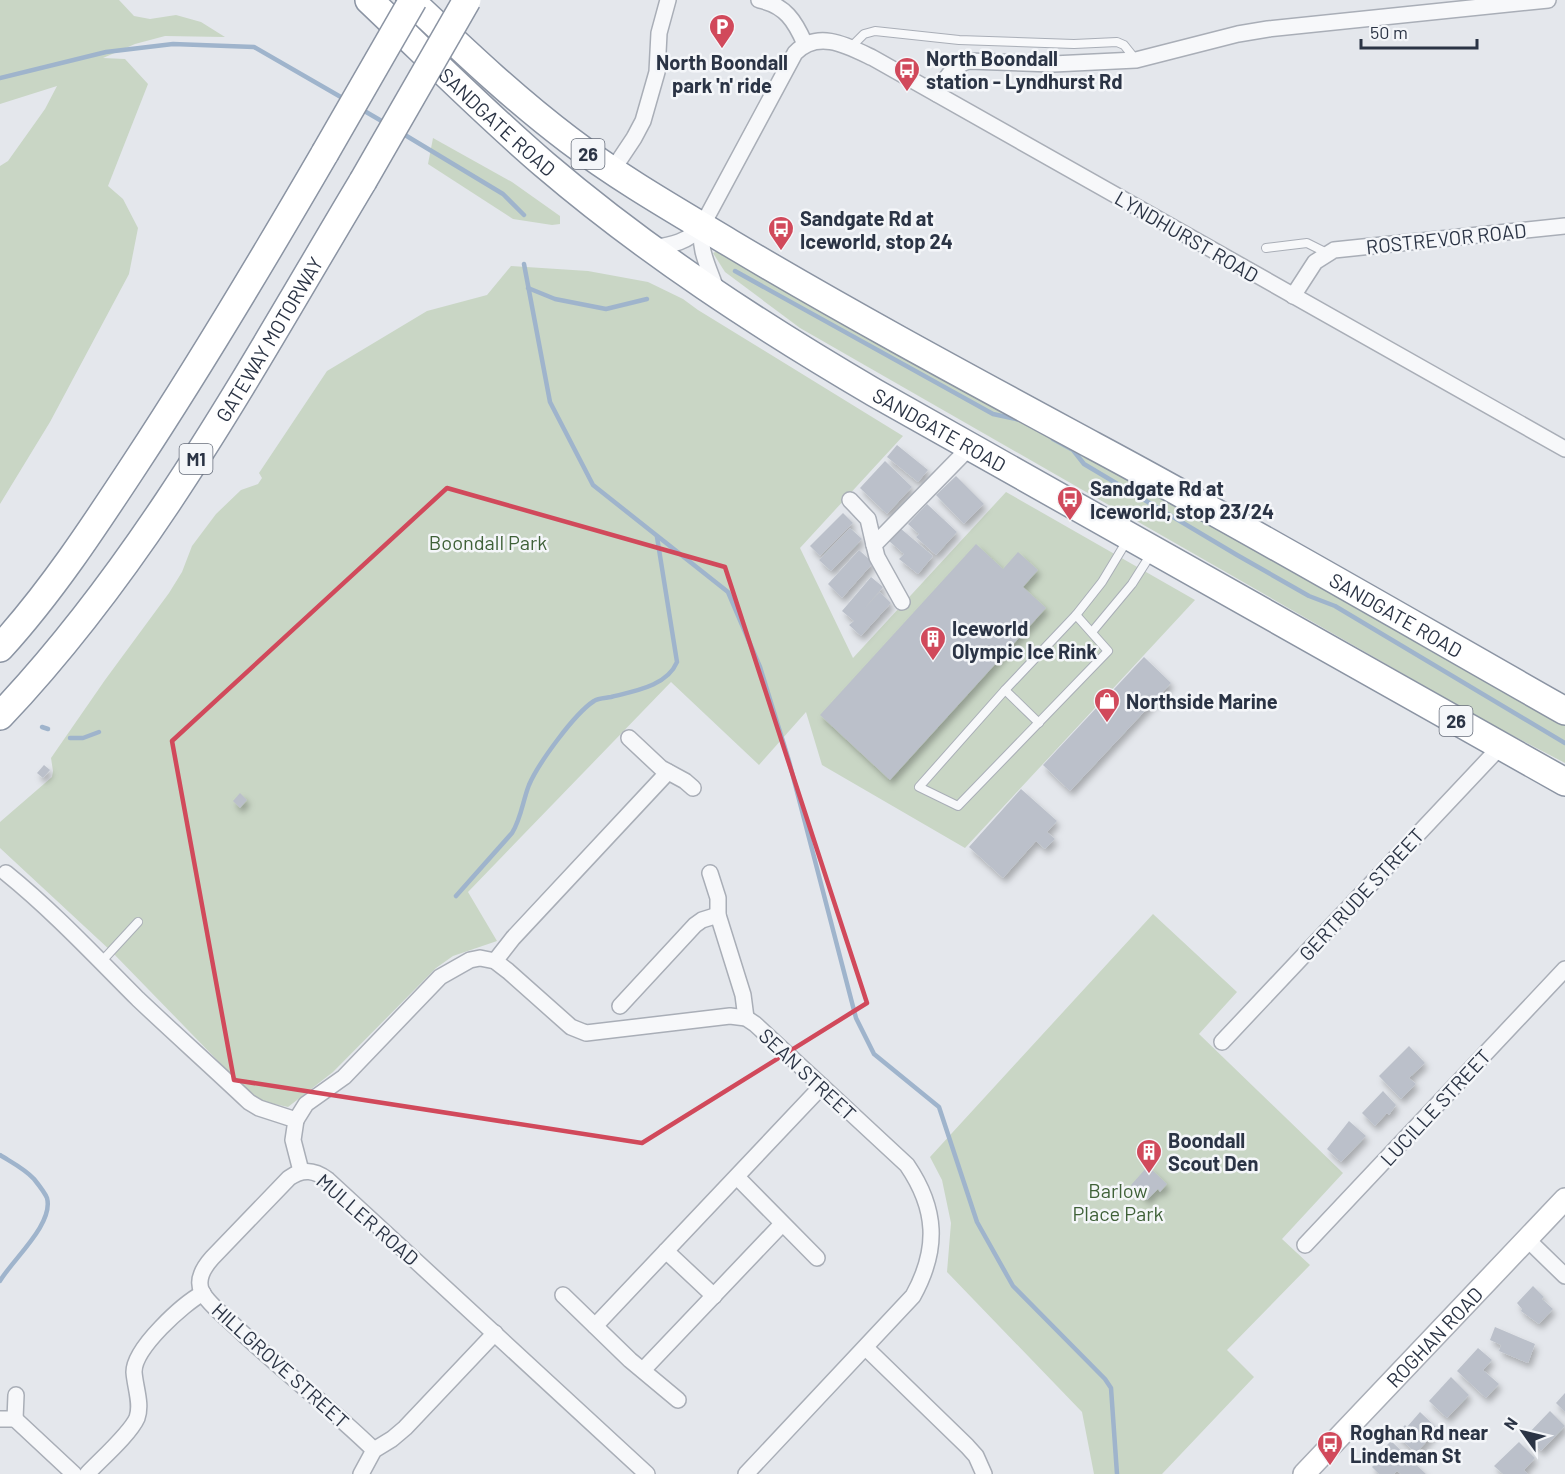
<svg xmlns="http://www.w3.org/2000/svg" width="1565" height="1474" font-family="Barlow,sans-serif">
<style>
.green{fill:#c9d6c5}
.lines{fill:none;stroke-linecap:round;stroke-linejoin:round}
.stream{stroke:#9fb4cc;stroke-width:4.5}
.building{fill:#bbc0ca;filter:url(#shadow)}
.lane-casing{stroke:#a9aeb7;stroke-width:10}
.street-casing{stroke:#a9aeb7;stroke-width:18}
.secondary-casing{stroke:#a9aeb7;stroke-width:24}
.highway-casing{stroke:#8b94a3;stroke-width:30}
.lane{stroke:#f7f8fa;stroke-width:8}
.street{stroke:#f7f8fa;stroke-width:15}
.secondary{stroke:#fff;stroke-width:21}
.highway{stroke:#fff;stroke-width:27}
.highway-bridge-casing{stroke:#8b94a3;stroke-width:30;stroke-linecap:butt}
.highway-bridge{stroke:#fff;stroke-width:27}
.marked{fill:none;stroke:#d1495b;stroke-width:4.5;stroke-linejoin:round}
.labels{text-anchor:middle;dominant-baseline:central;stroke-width:5;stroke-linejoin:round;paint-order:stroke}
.shield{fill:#f4f6f9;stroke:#676e7b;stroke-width:1.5}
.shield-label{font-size:18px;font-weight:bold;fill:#2b3445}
.poi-label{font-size:20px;font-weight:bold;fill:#2b3445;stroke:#f4f6f9;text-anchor:start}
.street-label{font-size:20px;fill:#2b3445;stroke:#f4f6f9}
.park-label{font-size:20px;fill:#3f6138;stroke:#f4f6f9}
</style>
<defs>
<filter id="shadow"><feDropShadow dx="3" dy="5" stdDeviation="3" flood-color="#0004"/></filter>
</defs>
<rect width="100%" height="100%" fill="#e4e7ec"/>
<g class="green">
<polygon points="0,0 119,0 134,16 150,19 176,15 201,22 225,37 165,36 135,44 103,58 125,59 148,84 108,186 123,199 138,228 129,274 50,422 0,504 0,166 8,161 45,109 57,86 0,104"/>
<polygon points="433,138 512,182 560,216 560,224 552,225 513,219 428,164"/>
<polygon points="720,250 1565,717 1565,763 1489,723 800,328 725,272 713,253"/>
<polygon points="511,266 588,271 648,282 683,299 698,310 903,436 800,548 853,658 1006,492 1195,600 965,848 822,765 806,712 759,765 671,682 468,892 497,941 453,956 436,968 333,1072 288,1107 256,1100 112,952 0,848 0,822 52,777 53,771 51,758 105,680 169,593 182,572 192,546 216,514 241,490 258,484 262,478 259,473 327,371 427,311 487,295"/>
<polygon points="1153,914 1237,992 1199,1034 1343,1173 1282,1239 1310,1265 1227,1350 1254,1377 1162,1474 1094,1474 1082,1412 947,1272 951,1223 942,1180 930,1157"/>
</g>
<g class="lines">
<g class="stream">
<polyline points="0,78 106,52 173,44 254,47 346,100"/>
<polyline points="361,109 385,123"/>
<polyline points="400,132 503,194 524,215"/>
<polyline points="524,264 550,402 593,485 728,592 760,667 789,761 856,1018 874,1054 939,1107 977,1222 1013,1286 1105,1379 1111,1388 1117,1474"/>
<polyline points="735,271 993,414 1020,420"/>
<polyline points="528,288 555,299 606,309 647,299"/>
<polyline points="1053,439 1073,450 1084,464 1237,555 1309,596 1335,606 1565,743"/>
<polyline points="42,727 48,729"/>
<polyline points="70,738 83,738 99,732"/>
<path d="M456,896L512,833C521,819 523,800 529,785C538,764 574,714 594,701C598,698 606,698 611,697C635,691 667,686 677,662L657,537"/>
<path d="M0,1155C11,1162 25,1169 34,1179C38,1184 45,1193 47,1198C54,1224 12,1260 0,1281"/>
</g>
</g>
<g class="building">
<polygon points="897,445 928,470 918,482 887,457"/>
<polygon points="885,461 912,487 887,514 860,488"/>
<polygon points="956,476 984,504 964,524 936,495"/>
<polygon points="927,504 957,532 936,555 916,537 919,534 908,524"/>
<polygon points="843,513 853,523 820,556 810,546"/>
<polygon points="850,528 862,539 831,571 819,560"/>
<polygon points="900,528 933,556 918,574 899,559 904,554 889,541"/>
<polygon points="976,544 1003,569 1018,552 1038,570 1023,587 1046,608 890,780 820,715"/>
<polygon points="859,550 873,563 842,598 828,584"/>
<polygon points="871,577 883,587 863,610 880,592 891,603 861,636 849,625 854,621 842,611"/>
<polygon points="1144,657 1171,683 1070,791 1043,765"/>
<polygon points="44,765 50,770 43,778 37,773"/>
<polygon points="1021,789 1057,821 1047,832 1055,839 1045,849 1036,841 1003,878 969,847"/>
<polygon points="240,793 247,800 240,808 233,801"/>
<polygon points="1409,1046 1425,1063 1409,1078 1416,1084 1401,1099 1379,1076"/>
<polygon points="1383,1091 1396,1105 1389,1115 1387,1113 1375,1126 1362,1113"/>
<polygon points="1349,1121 1366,1136 1341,1162 1327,1149"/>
<polygon points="1148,1166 1167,1184 1160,1192 1158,1189 1147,1200 1131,1185"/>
<polygon points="1533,1286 1544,1297 1542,1299 1553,1309 1539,1324 1521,1311 1522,1309 1517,1303"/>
<polygon points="1495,1327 1535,1344 1528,1363 1499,1351 1501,1345 1490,1340"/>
<polygon points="1478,1348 1492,1360 1483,1370 1499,1384 1486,1398 1457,1371"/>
<polygon points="1451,1377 1469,1395 1447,1418 1429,1401"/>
<polygon points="1565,1393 1565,1412 1556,1403"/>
<polygon points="1550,1411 1565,1426 1541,1451 1526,1436"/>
<polygon points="1420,1412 1438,1429 1416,1453 1396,1435 1405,1425 1407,1427"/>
<polygon points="1391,1441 1426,1474 1401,1474 1397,1471 1394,1474 1379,1474 1372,1467 1381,1457 1378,1454"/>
<polygon points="1519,1442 1535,1458 1524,1470 1528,1474 1503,1474 1494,1466"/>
</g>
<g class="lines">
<defs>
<g id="lane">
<polyline points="850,48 864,34 875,31 959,40 1074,44 1117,42 1124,45 1136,60"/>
<polyline points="1266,248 1307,243 1327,253"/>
<polygon points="1076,615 1108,651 958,806 919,787 1005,690"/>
<polyline points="1076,615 1102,582 1128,539"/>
<polyline points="1092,632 1132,584 1151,554"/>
<polyline points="1005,690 1039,723"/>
<polyline points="102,961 138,922"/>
</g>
<g id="street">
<path d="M759,0C785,5 795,21 805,44"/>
<path d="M937,94C944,80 953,65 969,61L1053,64L1136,60L1238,34L1268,29L1548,0"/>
<polyline points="612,171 634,138 643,121 657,72 659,33 668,0"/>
<path d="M702,226C698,251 710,269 717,292"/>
<path d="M652,248C672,245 688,242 702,226L795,53C818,29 848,46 873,58L1565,449"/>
<polyline points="1293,296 1315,262 1334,250 1565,226"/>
<polyline points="850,500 868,519 874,545"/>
<polyline points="902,602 877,557 874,545 970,447"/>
<polyline points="629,738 661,768 685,781 693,788"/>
<path d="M6,873C53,911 95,956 138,999C175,1034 212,1067 249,1102L259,1108L296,1120L293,1140L301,1171"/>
<polyline points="710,873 718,898 718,915 743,995 746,1018"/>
<polyline points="495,961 513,938 668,772"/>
<polyline points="620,1006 695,925 702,920 718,915"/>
<polyline points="1222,1042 1501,746"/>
<path d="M296,1120L306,1104L344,1077L440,977L470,960L480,958L495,961L508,971L571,1027L586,1033L730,1016L746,1018L755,1024L907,1165C937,1209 939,1249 913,1296L746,1474"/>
<polyline points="737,1177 817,1258"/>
<polyline points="1527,1239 1565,1276"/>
<polyline points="1305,1245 1565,969"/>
<polyline points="666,1251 714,1296"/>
<polyline points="563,1295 630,1360 678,1400"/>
<polyline points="595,1326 822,1086"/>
<polyline points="866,1348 967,1446 976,1456 984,1474"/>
<polyline points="643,1370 782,1224"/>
<polyline points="0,1419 15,1419 16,1395"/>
<polyline points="15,1419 74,1474"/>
<path d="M374,1450C330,1407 281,1370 237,1328C226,1317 209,1305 202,1292C196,1280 204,1267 212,1258L289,1178C303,1168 315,1170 328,1180L647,1474"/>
<path d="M87,1474C100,1460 130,1434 137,1418C142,1404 135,1387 134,1372C134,1348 183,1304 203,1293"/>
<polyline points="361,1474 374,1450 392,1439 405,1428 495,1333"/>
</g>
<g id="secondary">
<path id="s1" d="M1304,1474L1565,1199"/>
</g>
<g id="highway">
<path id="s2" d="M369,0C427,55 484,113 545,165C647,252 759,325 875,393L1565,782"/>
<path id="s3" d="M410,0C461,48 512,97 569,140C619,178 675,210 730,243C849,314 972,380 1094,446C1253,531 1408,622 1565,711"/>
<path d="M0,648C51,592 93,528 135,464C202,362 264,258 325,153"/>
<path id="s4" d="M0,716C149,559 252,366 363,181"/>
</g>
</defs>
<use href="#lane" class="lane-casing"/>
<use href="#street" class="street-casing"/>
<use href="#secondary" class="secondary-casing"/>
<use href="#highway" class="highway-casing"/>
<use href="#lane" class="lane"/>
<use href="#street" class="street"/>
<use href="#secondary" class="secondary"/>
<use href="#highway" class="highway"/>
<defs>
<g id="highway-bridge">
<polyline points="325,153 413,0"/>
<polyline points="363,181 467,0"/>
</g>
</defs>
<use href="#highway-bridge" class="highway-bridge-casing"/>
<use href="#highway-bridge" class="highway-bridge"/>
</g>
<path class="marked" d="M447,488L725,567L867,1003L642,1143L234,1080L172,741Z"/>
<defs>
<symbol id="parking-pin" viewBox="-11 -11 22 30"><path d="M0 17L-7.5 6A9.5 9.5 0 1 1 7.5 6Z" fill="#d1495b" stroke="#f4f6f9"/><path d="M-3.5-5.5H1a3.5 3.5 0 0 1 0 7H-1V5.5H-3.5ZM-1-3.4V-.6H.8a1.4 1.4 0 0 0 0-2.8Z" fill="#fff"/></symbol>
<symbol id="bus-pin" viewBox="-11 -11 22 30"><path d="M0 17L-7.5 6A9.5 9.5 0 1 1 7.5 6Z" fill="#d1495b" stroke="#f4f6f9"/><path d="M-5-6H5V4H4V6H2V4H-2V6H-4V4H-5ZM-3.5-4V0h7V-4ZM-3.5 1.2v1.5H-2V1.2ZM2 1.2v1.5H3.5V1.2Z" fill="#fff"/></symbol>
<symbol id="building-pin" viewBox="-11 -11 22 30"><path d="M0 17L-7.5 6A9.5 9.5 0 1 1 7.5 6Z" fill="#d1495b" stroke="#f4f6f9"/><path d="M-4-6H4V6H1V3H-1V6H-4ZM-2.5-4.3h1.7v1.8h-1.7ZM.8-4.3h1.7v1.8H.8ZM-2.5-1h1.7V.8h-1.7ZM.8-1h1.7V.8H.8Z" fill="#fff"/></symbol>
<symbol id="shop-pin" viewBox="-11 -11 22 30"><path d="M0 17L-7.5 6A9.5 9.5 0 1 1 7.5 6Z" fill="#d1495b" stroke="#f4f6f9"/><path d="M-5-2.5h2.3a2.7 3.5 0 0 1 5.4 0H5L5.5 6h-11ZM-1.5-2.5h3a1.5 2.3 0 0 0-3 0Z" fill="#fff"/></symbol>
</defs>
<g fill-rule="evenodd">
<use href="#parking-pin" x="707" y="12" width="30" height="40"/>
<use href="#bus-pin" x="892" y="55" width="30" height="40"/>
<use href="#bus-pin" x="766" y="214" width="30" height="40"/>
<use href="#bus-pin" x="1055" y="484" width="30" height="40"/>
<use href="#building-pin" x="918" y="624" width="30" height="40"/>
<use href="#shop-pin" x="1092" y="686" width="30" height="40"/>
<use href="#building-pin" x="1134" y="1137" width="30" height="40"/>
<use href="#bus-pin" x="1315" y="1429" width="30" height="40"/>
</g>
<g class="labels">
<g class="shield">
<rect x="571.5" y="139" width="33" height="30" rx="4.5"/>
<rect x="179.5" y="444" width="33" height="30" rx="4.5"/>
<rect x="1439.5" y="706" width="33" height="30" rx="4.5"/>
</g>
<g class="shield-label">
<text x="588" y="154">26</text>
<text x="196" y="459">M1</text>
<text x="1456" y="721">26</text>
</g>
<g class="poi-label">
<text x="926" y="58">North Boondall<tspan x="926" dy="23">station - Lyndhurst Rd</tspan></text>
<text x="722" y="62" text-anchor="middle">North Boondall<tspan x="722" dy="23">park 'n' ride</tspan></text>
<text x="800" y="218">Sandgate Rd at<tspan x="800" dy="23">Iceworld, stop 24</tspan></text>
<text x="1090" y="488">Sandgate Rd at<tspan x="1090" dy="23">Iceworld, stop 23/24</tspan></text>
<text x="952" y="628">Iceworld<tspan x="952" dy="23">Olympic Ice Rink</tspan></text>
<text x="1126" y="701">Northside Marine</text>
<text x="1168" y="1140">Boondall<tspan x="1168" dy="23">Scout Den</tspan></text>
<text x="1350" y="1432">Roghan Rd near<tspan x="1350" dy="23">Lindeman St</tspan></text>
</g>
<g class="street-label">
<text stroke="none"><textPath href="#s2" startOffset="177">SANDGATE ROAD</textPath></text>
<text transform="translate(1187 236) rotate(30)">LYNDHURST ROAD</text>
<text transform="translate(1446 238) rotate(-6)">ROSTREVOR ROAD</text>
<text stroke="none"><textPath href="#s4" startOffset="464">GATEWAY MOTORWAY</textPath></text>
<text stroke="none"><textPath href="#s2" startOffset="717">SANDGATE ROAD</textPath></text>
<text stroke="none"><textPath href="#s3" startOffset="1166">SANDGATE ROAD</textPath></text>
<text transform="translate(1361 894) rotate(-47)">GERTRUDE STREET</text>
<text transform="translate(808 1074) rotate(43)">SEAN STREET</text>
<text transform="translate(1435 1107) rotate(-47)">LUCILLE STREET</text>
<text transform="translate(368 1219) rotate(41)">MULLER ROAD</text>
<text stroke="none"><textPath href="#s1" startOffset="189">ROGHAN ROAD</textPath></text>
<text transform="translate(281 1365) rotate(42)">HILLGROVE STREET</text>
</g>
<g class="park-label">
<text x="488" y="542">Boondall Park</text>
<text x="1118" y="1190">Barlow<tspan x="1118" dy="23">Place Park</tspan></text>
</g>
</g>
<g transform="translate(1523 1432) rotate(304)" stroke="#f4f6f9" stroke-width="4.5" paint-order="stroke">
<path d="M0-4.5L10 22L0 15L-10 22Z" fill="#2b3445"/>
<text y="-9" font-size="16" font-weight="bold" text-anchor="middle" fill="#2b3445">N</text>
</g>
<path d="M1361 39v9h116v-9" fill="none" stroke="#2b3445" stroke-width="3"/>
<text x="1370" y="39" font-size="18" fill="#2b3445" stroke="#f4f6f9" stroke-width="4.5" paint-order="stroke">50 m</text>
</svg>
